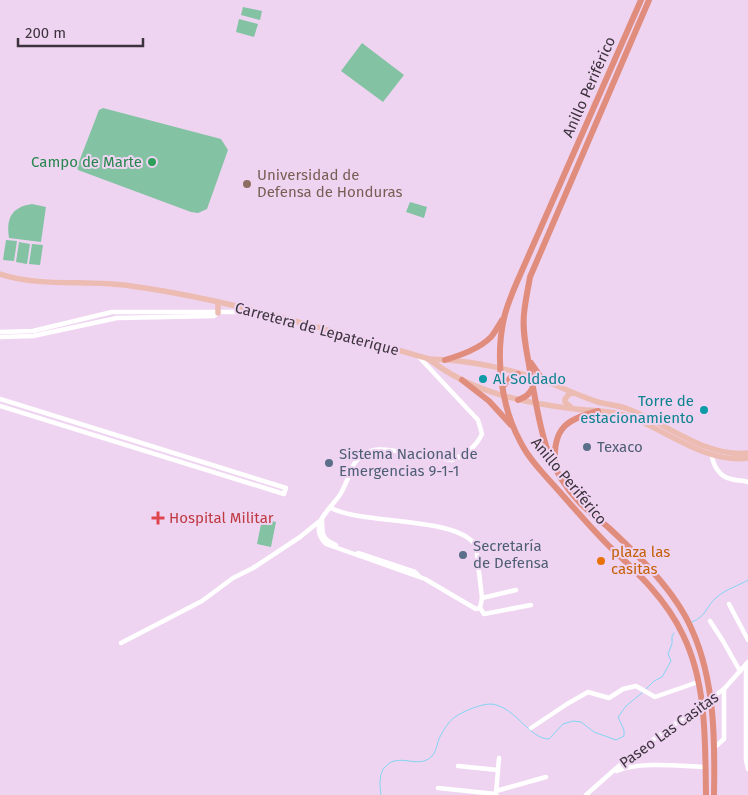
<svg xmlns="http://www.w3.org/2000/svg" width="748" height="795" font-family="'Fira Sans',sans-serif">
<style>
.green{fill:#83c2a3}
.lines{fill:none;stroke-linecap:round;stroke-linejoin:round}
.stream{stroke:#82d4f3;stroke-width:1}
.minor{stroke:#fff;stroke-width:4.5}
.major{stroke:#ecbbb2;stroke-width:5.5}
.highway{stroke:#e08d7e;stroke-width:6}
.leisure-dot{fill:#2e9e5b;stroke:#efd4f1;stroke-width:2}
.education-dot{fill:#8d6e63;stroke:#efd4f1;stroke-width:2}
.culture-dot{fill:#0f9aa8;stroke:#efd4f1;stroke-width:2}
.service-dot{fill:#5c6f8a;stroke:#efd4f1;stroke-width:2}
.health-dot{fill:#e0444e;stroke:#efd4f1;stroke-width:2}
.food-dot{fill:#e8710a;stroke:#efd4f1;stroke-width:2}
.labels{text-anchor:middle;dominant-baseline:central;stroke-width:4;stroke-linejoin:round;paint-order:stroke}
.street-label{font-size:15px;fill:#3d333e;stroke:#efd4f1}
.leisure-label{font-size:15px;fill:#27864d;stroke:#efd4f1;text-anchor:end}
.education-label{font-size:15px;fill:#785e54;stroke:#efd4f1;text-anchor:start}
.culture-label{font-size:15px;fill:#0d838f;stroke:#efd4f1;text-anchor:start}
.service-label{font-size:15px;fill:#4e5e75;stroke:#efd4f1;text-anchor:start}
.health-label{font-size:15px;fill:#be3a42;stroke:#efd4f1;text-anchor:start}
.food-label{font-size:15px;fill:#c56008;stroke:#efd4f1;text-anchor:start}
</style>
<rect width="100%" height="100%" fill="#efd4f1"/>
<g class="green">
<polygon points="243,7 262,11 260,20 241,15"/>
<polygon points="239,19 258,24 254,37 236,32"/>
<polygon points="362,43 404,75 383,102 341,71"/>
<polygon points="103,108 221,139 228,150 207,209 198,213 191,212 78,170 77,167 99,110"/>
<polygon points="410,202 427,207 424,218 406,212"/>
<path d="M32,204L46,207L41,242L9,238C6,219 11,207 32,204Z"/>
<polygon points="6,240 17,241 14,261 3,260"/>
<polygon points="19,242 30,244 27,264 16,262"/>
<polygon points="32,244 43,245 40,265 29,264"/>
<polygon points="262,519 276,522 271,547 257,544"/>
</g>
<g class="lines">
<g class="stream">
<path d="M692,622C707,616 705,607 717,597C726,589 738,586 748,580"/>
<polyline points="646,689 654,681 662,677 671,661 668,654 672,644 672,636 674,633"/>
<path d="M381,795C380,786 378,773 386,766C399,752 419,770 432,756C437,751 437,741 441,735C444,729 449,721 455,717C464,711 480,704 491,704C515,706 529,739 549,739L563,724L573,721L581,722L594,732L616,740L624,736V730L618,717L626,706L643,692"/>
</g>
<g class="minor">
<polyline points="0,332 33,331 112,312 254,312"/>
<polyline points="0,337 33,336 117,318 214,316 218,313"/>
<polyline points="0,399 286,488 284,494 0,406"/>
<path d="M712,455C713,466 720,477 731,479C737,481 742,480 748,482"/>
<path d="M331,508C363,525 458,516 476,546L482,598L480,608L476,609L425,579L326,544C322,540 318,533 319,526C320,516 336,502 341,493C346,484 350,473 354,464C369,441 395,451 416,455C428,457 440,458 452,460C465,455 476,447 482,434L478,420L419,357"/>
<path d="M322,520C322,535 322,539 336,545"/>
<polyline points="358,553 415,572 420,577"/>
<polyline points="482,598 516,590"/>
<polyline points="729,604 748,640"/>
<polyline points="480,608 484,614 531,605"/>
<polyline points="710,621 723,641 740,671"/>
<polyline points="121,643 202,601 233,578 253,568 300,537 321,520"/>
<polyline points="746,664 746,760 748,769"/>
<polyline points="531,728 567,704 588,692 609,698 623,689 636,686 655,697 698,682"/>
<polyline points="715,747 724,739 724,689"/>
<polyline points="458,766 498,770"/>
<path d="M617,771C638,761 681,766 706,767"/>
<polyline points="438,788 496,794"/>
<polyline points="496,791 546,777"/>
<polyline points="496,794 499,758"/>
<polyline points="586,795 630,756 724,689 748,662"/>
</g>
<g class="major">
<path d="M0,274C42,288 88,279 131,286C233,300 330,331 429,359C468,360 511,369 548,382C565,389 581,397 598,402C608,405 618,405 628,409C666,423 706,458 748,453"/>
<polyline points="218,313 218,303"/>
<path d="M429,359C470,392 524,403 575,409C592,411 611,410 628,416C666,430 706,464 748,458"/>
<polyline points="572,408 565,402 565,399 569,394 573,393"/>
</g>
<g class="highway">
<path d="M641,0L520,275C514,289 507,304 504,318C495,358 501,407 521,443C530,461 545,475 558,490C575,509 591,528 609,546C638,573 666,599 683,635C707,684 705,742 706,795"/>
<path d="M649,0L530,277C528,289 525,302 524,314C522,333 527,352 530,371C540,422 542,463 580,503C589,512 600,520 609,528C639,556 676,592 692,630C715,681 715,741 714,795"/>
<path d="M445,360C461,355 479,349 491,337C495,332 499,325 502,320"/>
<polyline points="531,363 540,376 548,382"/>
<polyline points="462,380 489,401 511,425"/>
<polyline points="503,386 512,376 518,374"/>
<path d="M518,400C526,397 529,395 533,387"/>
<path d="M555,462C553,428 567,419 598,411"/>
</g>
</g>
<circle class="leisure-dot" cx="152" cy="162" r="5"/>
<circle class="education-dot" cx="247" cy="184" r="5"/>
<g class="culture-dot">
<circle cx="483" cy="379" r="5"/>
<circle cx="704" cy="410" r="5"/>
</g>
<g class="service-dot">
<circle cx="587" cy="447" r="5"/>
<circle cx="329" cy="463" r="5"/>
<circle cx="463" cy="555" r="5"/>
</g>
<path class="health-dot" d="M155.5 510.5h5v5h5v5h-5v5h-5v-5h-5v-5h5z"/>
<circle class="food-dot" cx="601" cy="561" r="5"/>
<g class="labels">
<g class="street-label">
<text transform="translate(589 87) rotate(-66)">Anillo Periférico</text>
<text transform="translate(317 329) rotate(15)">Carretera de Lepaterique</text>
<text transform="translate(569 481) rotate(50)">Anillo Periférico</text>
<text transform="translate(669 730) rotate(-36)">Paseo Las Casitas</text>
</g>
<g class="leisure-label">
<text x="142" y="162">Campo de Marte</text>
</g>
<g class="education-label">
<text x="257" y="175">Universidad de<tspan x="257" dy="17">Defensa de Honduras</tspan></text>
</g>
<g class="culture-label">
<text x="493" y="379">Al Soldado</text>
<text x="694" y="401" text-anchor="end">Torre de<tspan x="694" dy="17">estacionamiento</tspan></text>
</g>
<g class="service-label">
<text x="597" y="447">Texaco</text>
<text x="339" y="454">Sistema Nacional de<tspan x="339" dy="17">Emergencias 9-1-1</tspan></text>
<text x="473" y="546">Secretaría<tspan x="473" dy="17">de Defensa</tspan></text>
</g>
<g class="health-label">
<text x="169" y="518">Hospital Militar</text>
</g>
<g class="food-label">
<text x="611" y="552">plaza las<tspan x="611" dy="17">casitas</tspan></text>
</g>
</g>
<path d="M18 38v8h125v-8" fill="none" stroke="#3d333e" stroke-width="2.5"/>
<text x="25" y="38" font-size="15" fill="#3d333e" stroke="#efd4f1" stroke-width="4" paint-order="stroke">200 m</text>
</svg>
